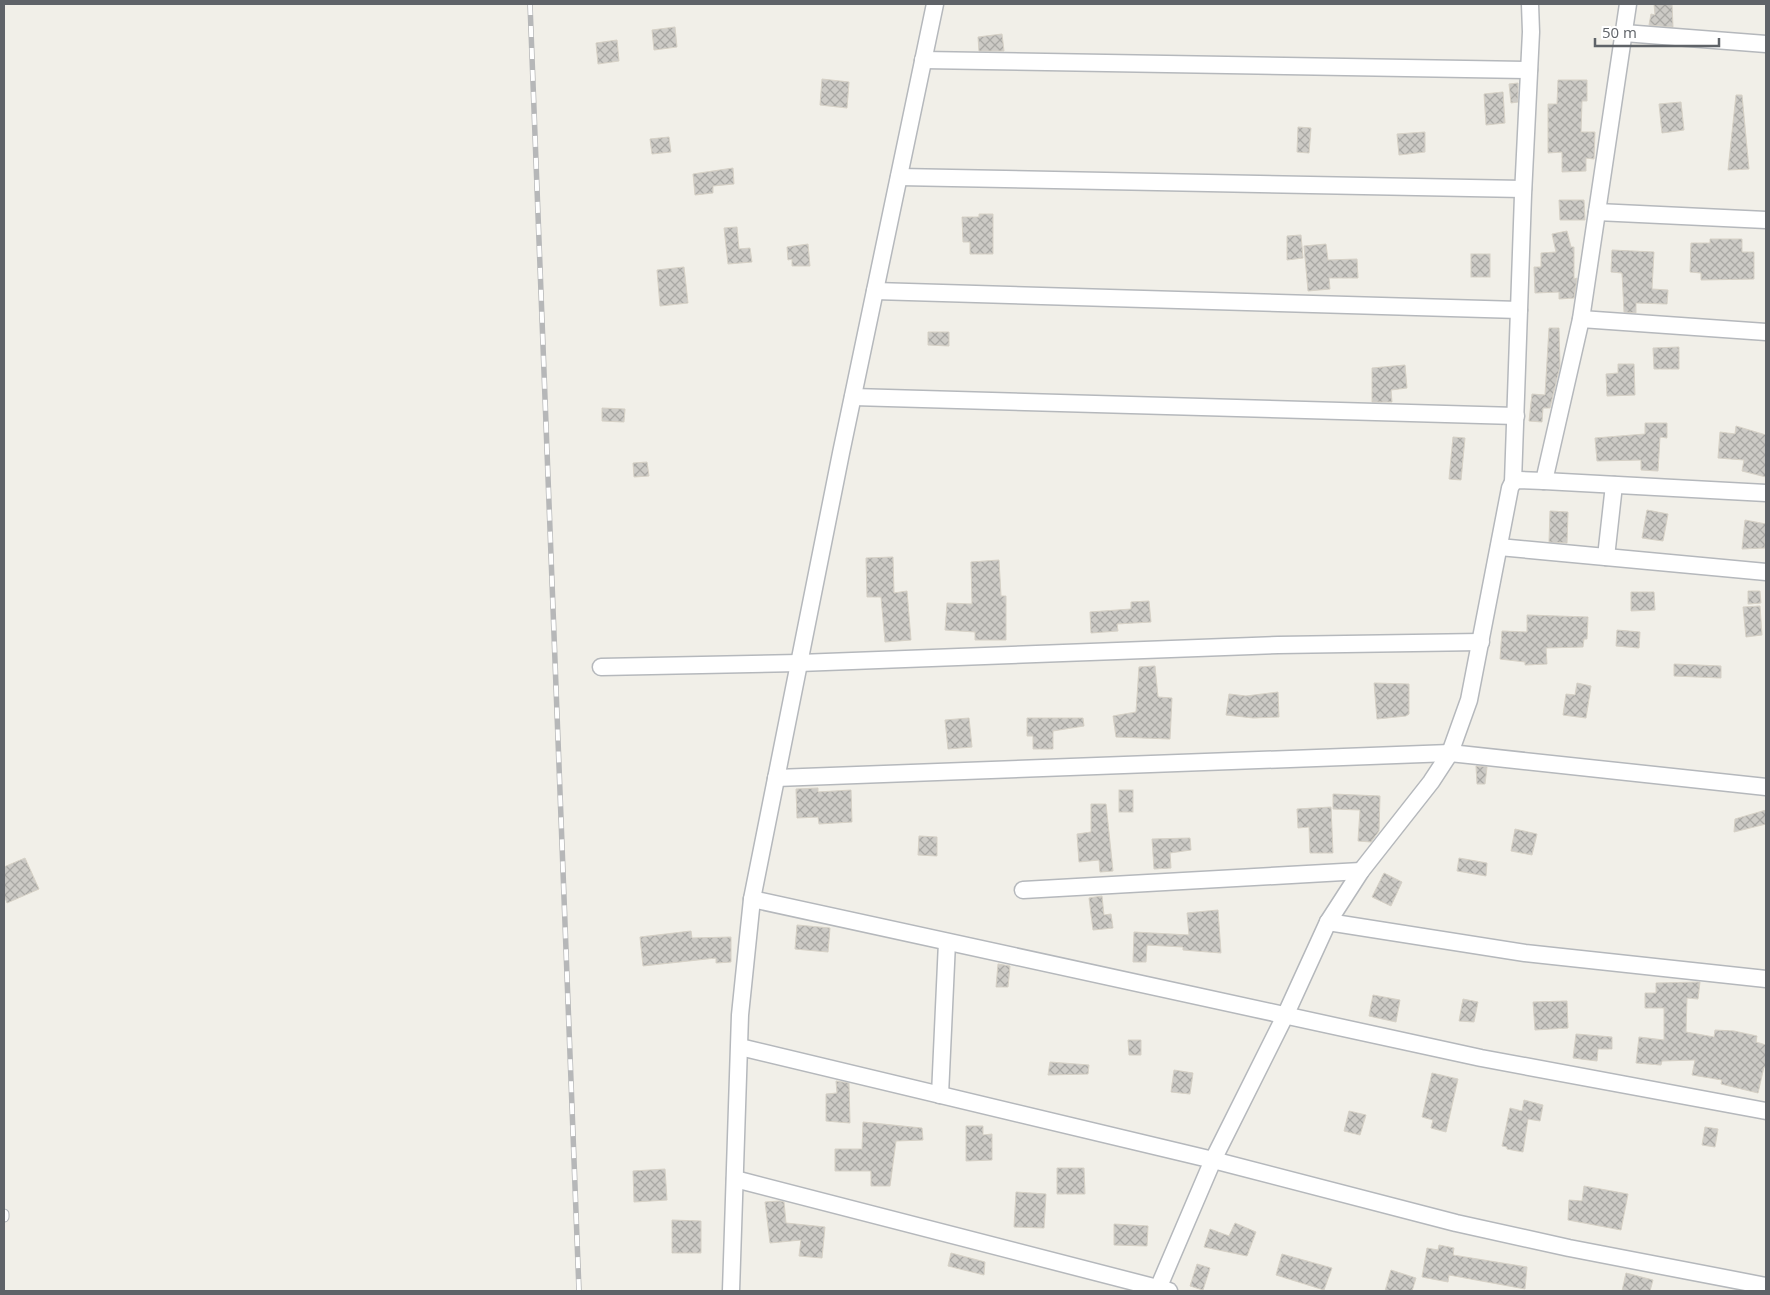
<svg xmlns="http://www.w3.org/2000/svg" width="1770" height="1295" font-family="'Open Sans',sans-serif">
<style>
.building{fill:url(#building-cross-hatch);stroke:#d6d1c6}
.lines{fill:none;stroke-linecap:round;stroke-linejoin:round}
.service-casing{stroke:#b5b8bc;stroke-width:11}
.minor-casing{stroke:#b5b8bc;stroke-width:19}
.service{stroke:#fff;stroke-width:9}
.minor{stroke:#fff;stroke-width:16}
.rail-casing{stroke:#b6b7b8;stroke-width:5.5}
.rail{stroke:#fff;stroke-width:4;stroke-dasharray:11;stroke-linecap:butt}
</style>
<defs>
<pattern id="building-cross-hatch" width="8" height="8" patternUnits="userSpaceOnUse" patternTransform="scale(1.25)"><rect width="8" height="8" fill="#cccac5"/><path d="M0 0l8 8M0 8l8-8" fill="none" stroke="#a9a8a4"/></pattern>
</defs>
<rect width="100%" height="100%" fill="#f1efe8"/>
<g class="building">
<polygon points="1654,4 1672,4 1673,27 1649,25 1651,14 1655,15"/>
<polygon points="675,27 677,47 654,50 652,30"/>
<polygon points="1002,34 1004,51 979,51 978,37"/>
<polygon points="617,40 619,61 598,64 596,43"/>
<polygon points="822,79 849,82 847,108 820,105"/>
<polygon points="1558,80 1587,80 1587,101 1582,101 1581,132 1595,132 1594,159 1586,158 1586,171 1562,172 1562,152 1548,153 1548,104 1557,104"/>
<polygon points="1518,83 1518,102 1511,103 1509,84"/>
<polygon points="1503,92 1505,123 1486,125 1484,94"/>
<polygon points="1736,95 1742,95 1749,169 1728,170"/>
<polygon points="1681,102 1684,130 1662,133 1659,104"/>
<polygon points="1298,127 1311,128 1309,153 1297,152"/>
<polygon points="1425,132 1425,152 1399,155 1397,134"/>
<polygon points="669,137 671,152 652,154 650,139"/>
<polygon points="733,168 734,184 713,186 713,193 695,195 693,174"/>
<polygon points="1559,200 1584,200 1585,220 1560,220"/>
<polygon points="979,214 993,214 993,254 970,254 970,242 963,242 962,217 979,217"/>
<polygon points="737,227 739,249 750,248 752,262 728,264 724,228"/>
<polygon points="1567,231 1571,247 1574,247 1574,279 1577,278 1574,298 1559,299 1559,292 1535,293 1534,267 1541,267 1541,253 1556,252 1552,234"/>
<polygon points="1301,235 1303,258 1287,260 1287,236"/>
<polygon points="1710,239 1742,239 1742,252 1754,252 1754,279 1701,280 1701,273 1690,272 1691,243 1710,243"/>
<polygon points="808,244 810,266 792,266 792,259 788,260 787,247"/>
<polygon points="1326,244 1328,260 1357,259 1358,278 1329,278 1330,289 1308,291 1304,246"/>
<polygon points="1612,250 1654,252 1652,289 1668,290 1667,304 1636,303 1636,313 1624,312 1622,273 1611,272"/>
<rect x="1471" y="254" width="19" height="23"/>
<polygon points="684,267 688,303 660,306 657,270"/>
<polygon points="1549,328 1559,328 1560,366 1550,408 1543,408 1542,422 1529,421 1532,394 1545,395"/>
<polygon points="928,332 949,332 949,346 928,345"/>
<polygon points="1679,347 1679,369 1654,369 1653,348"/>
<polygon points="1618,364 1634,364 1635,395 1607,396 1606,374 1618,373"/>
<polygon points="1405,365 1407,388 1391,390 1392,402 1372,402 1372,368"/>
<polygon points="602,408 625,409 624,422 602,421"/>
<polygon points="1645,423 1667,423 1667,438 1660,437 1658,471 1641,470 1641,460 1597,461 1595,438 1645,434"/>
<polygon points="1736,426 1766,435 1766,477 1742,471 1744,460 1718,458 1720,432 1735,434"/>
<polygon points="1453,437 1465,438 1461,480 1449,479"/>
<polygon points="647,462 649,476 634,477 633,463"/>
<polygon points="1647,510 1668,514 1663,541 1642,538"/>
<polygon points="1550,511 1568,512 1567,543 1549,542"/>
<polygon points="1745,520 1766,524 1765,548 1742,549"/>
<polygon points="893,557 894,593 907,591 911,640 885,642 881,597 867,597 866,558"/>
<polygon points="999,560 1001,596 1006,596 1006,640 975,640 975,632 945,630 947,603 972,604 971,562"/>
<polygon points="1748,591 1760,591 1761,603 1748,604"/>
<polygon points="1631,592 1654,592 1655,610 1631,611"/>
<polygon points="1149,601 1151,622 1117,624 1118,631 1091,633 1090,612 1131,609 1131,602"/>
<polygon points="1760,606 1762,635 1746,637 1743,607"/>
<polygon points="1527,615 1588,617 1587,639 1584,639 1583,647 1546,648 1547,664 1525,665 1525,662 1500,659 1502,631 1527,632"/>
<polygon points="1617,630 1640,632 1639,648 1616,646"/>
<polygon points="1674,664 1721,666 1721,678 1674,676"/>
<polygon points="1155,666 1158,697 1172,698 1170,739 1116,737 1113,716 1136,712 1139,667"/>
<polygon points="1374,683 1409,684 1409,714 1406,716 1377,719"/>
<polygon points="1577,683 1591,686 1586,718 1563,715 1566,694 1575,695"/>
<polygon points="1278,692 1279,717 1253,718 1226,715 1229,694 1246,696"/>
<polygon points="969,718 972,747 948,749 945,720"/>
<polygon points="1027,718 1083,718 1084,726 1053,731 1053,749 1033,749 1033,736 1027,736"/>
<polygon points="1476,766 1487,767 1485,784 1477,784"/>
<polygon points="818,788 818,792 851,790 852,822 819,824 818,817 797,818 796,789"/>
<rect x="1119" y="790" width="14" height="22"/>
<polygon points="1333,794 1380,796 1379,831 1371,842 1358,841 1360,810 1333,809"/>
<polygon points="1091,804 1106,804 1113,871 1100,872 1099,860 1079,862 1077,834 1091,832"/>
<polygon points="1331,807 1333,853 1310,853 1309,827 1298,828 1297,809"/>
<polygon points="1766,810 1766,824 1734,832 1735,819"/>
<polygon points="1515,829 1537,834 1532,855 1511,851"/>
<polygon points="919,836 937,837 937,856 918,855"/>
<polygon points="1190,838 1191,850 1170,853 1171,868 1154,869 1152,839"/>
<polygon points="25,858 39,889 7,903 4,895 4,867"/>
<polygon points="1459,858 1487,863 1486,876 1457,871"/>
<polygon points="1384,873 1402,882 1391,906 1372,897"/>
<polygon points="1102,896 1104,915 1111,914 1113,928 1093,930 1089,898"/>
<polygon points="1218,910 1221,953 1183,950 1183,947 1147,945 1146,962 1133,962 1134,932 1189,935 1187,913"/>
<polygon points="797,925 830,928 828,952 795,949"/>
<polygon points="691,931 692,938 731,937 731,962 716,963 716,958 643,966 640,937"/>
<polygon points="998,964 1010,966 1008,987 996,987"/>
<polygon points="1700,982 1698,999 1687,998 1686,1032 1714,1037 1715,1030 1734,1031 1757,1036 1756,1042 1766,1045 1766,1067 1764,1067 1758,1093 1721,1084 1722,1080 1692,1075 1695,1060 1662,1061 1661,1065 1636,1063 1639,1037 1664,1040 1664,1008 1645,1008 1645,993 1656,993 1656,983"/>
<polygon points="1373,995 1400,1000 1396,1022 1369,1016"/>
<polygon points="1463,999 1478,1002 1474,1022 1459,1021"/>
<polygon points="1567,1001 1568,1028 1535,1030 1533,1002"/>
<polygon points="1576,1034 1612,1037 1612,1049 1598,1049 1597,1061 1573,1058"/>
<polygon points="1128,1040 1141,1040 1141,1055 1129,1055"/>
<polygon points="1050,1062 1089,1065 1088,1074 1048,1075"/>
<polygon points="1174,1070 1193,1073 1190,1094 1171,1092"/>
<polygon points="1432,1073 1458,1079 1446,1132 1431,1128 1433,1120 1422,1117"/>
<polygon points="836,1081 849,1083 850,1123 826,1121 826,1094 837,1093"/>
<polygon points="1524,1100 1543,1105 1540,1121 1528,1119 1523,1152 1507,1149 1507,1147 1502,1146 1510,1108 1522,1111"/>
<polygon points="1349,1111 1366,1115 1360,1135 1344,1131"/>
<polygon points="863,1122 922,1128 923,1140 896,1141 890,1186 871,1186 871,1171 835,1171 835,1149 862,1149"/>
<polygon points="966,1126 983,1126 983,1135 992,1134 992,1160 966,1161"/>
<polygon points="1705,1127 1718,1129 1715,1147 1702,1145"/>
<polygon points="1057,1168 1084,1168 1085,1194 1057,1194"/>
<polygon points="665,1169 667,1200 634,1202 633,1171"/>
<polygon points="1584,1186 1628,1194 1621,1230 1568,1220 1569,1200 1582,1201"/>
<polygon points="1016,1192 1046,1194 1044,1228 1014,1227"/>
<polygon points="780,1201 784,1202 786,1223 825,1227 822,1258 799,1256 801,1240 770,1243 765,1202"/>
<polygon points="672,1220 701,1221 701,1253 672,1253"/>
<polygon points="1235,1223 1256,1232 1247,1256 1204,1247 1210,1229 1229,1236"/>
<polygon points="1114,1224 1148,1226 1147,1246 1114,1245"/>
<polygon points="1439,1245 1454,1248 1453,1255 1527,1267 1525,1289 1449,1275 1448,1282 1422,1277 1427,1248 1438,1250"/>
<polygon points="951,1253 985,1262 984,1275 948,1266"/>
<polygon points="1282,1254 1332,1268 1324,1290 1276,1275"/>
<polygon points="1197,1264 1210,1268 1203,1290 1190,1286"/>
<polygon points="1391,1270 1416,1278 1412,1291 1385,1291"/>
<polygon points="1626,1273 1653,1280 1650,1291 1622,1291"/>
</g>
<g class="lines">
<defs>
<polyline id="service" points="4,1214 4,1217"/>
<g id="minor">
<polyline points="1624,33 1766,44"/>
<polyline points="923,60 1529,70"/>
<polyline points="899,177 1523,189"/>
<polyline points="1597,212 1766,220"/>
<polyline points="875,291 1519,310"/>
<polyline points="1581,319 1766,332"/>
<polyline points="853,397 1516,416"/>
<polyline points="1544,481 1581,319 1628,4"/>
<polyline points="1513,482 1519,480 1544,481 1766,493"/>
<polyline points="1499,547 1766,572"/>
<polyline points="1606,557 1614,485"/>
<polyline points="601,667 799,663 1278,645 1481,642"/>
<polyline points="776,778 1450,753 1766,787"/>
<polyline points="1023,890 1361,871"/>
<polyline points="752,899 1481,1058 1766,1111"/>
<polyline points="1328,922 1525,953 1766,979"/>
<polyline points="740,1047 1213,1160 1456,1223 1569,1248 1766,1286"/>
<polyline points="940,1095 947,942"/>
<polyline points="735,1179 1169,1291"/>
<polyline points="731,1291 740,1015 752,899 841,453 935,4"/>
<polyline points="1157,1291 1213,1160 1285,1016 1328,922 1361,871 1431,782 1450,753 1469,700 1510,488 1513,482 1523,195 1531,32 1530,4"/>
</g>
</defs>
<use href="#service" class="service-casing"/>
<use href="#minor" class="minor-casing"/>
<use href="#service" class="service"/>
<use href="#minor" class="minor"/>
<defs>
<polyline id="rail" points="530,4 579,1291"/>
</defs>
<use href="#rail" class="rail-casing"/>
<use href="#rail" class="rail"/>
</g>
<rect width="1770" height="1295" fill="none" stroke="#5f6368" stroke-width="10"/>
<path d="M1595 38v8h124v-8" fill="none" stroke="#5f6368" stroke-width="2.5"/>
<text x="1602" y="38" font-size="15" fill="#5f6368" stroke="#ffffff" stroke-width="4" paint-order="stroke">50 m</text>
</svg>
